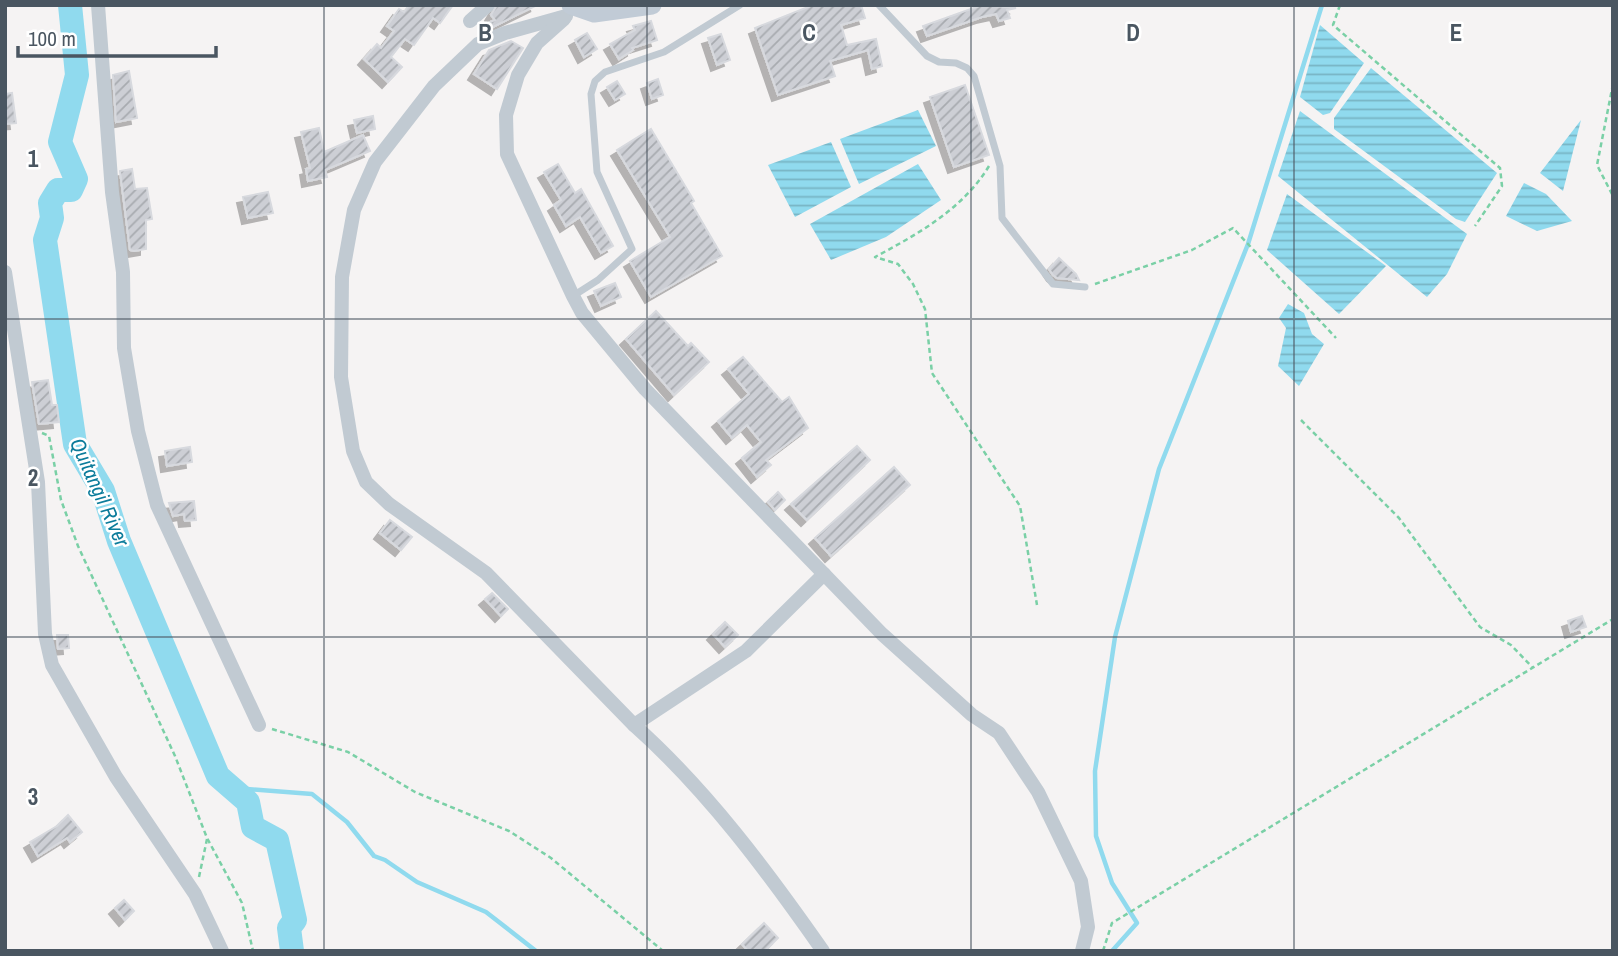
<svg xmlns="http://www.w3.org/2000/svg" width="1618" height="956" font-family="'Archivo Narrow',sans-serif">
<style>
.water{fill:url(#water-rules)}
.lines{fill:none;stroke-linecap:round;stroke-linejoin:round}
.stream{stroke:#90daee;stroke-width:4.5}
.river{stroke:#90daee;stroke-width:24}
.building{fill:url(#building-hatch);stroke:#d7d9de;stroke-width:2;filter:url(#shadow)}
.path{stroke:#7ad0a6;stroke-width:2.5;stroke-dasharray:5 3.5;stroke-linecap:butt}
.lane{stroke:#c1cad2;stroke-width:7}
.street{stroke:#c1cad2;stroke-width:14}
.secondary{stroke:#c1cbd6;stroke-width:19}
.grid{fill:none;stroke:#4a5661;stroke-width:2;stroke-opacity:0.55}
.labels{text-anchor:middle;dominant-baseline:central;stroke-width:5;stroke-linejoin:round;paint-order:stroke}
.water-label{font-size:21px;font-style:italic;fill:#0c7c9b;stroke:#fff}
.grid-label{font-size:23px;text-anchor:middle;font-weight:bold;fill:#4a5661;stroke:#fff;stroke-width:5;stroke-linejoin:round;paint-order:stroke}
</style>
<defs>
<pattern id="water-rules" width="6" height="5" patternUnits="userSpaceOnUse" patternTransform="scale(1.75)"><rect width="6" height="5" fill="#90daee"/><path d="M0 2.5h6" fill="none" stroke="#78b4c4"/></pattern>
<pattern id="building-hatch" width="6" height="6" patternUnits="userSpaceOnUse" patternTransform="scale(1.75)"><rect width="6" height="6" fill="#cdcfd5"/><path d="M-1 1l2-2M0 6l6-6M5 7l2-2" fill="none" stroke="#a8abb0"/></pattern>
<filter id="shadow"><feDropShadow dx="-6" dy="6" stdDeviation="0" flood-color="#0004"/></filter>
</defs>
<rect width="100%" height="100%" fill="#f5f3f3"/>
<g class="water">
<polygon points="1320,25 1364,63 1330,113 1323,115 1300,97"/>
<polygon points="1371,68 1497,173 1465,222 1456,219 1334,129 1334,118"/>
<polygon points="918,110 936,146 859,184 840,139"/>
<polygon points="1300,111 1467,234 1447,274 1427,297 1278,176"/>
<polygon points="1581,120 1563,191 1540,173"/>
<polygon points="831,142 851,187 795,217 768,165"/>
<polygon points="918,164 941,200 886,237 831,260 810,224"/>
<polygon points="1524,183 1546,194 1572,221 1537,231 1506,216"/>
<polygon points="1287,194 1386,266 1339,314 1267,250"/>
<polygon points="1288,304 1304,313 1312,334 1324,344 1299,386 1278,366 1286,328 1279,318"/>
</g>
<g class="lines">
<g class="stream">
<polyline points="235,788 312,794 347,822 374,856 385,860 417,882 486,912 536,951"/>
<polyline points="1112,951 1137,923 1112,883 1096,836 1095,771 1115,637 1159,469 1248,244 1322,5"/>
</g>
<polyline class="river" points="70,5 77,75 60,142 76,179 71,190 58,190 50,203 52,218 45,240 75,444 103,491 119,541 218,776 248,802 253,827 277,840 295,920 289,928 292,951"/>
</g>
<g class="building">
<polygon points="409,5 453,5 440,23 433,18 414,45 405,39 391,57 402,67 388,82 364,59 377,44 381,48 394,31 387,26 399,9 404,12"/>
<polygon points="497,5 537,5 493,27 490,22 495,20 491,15"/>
<polygon points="813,5 861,5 865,18 841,25 847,45 876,39 882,66 872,69 868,50 830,61 835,76 778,95 755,28"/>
<polygon points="982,5 1016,8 1007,10 1010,18 999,21 996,14 982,17 927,36 923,26"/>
<polygon points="651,21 657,40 632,48 633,50 619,59 610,44 635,30 633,26"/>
<polygon points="587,33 597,49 584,57 575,40"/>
<polygon points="721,34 730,60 717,65 708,38"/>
<polygon points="511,41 523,48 497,89 474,74 489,50"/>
<polygon points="129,71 137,118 116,122 113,75"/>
<polygon points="658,79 663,95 652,99 647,83"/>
<polygon points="617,81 625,94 615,100 607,87"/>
<polygon points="965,85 989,155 954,167 930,97"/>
<polygon points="12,93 16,123 5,124 5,94"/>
<polygon points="373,116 375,129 357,133 354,120"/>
<polygon points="319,128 324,152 363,135 370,151 325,170 327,177 308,181 306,169 310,168 301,132"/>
<polygon points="651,129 694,201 691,203 722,256 651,297 630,261 670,237 617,150"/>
<polygon points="558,164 575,193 581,189 613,246 601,253 580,217 566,226 554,205 561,200 544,172"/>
<polygon points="132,169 135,189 147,188 152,219 146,220 146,249 134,251 130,250 120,171"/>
<polygon points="268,192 273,213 248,218 243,197"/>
<polygon points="1059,258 1076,274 1079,280 1057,278 1053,275 1049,269"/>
<polygon points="615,283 621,297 601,306 594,291"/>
<polygon points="656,311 688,346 691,343 709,362 674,395 626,339"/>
<polygon points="743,357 782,402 789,397 808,428 766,460 771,465 757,477 742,458 761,442 747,425 732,438 718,421 749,394 728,369"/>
<polygon points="48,380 52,405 57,405 59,422 39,424 32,382"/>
<polygon points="857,446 870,460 807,520 791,504"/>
<polygon points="190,447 192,462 167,466 165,451"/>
<polygon points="894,467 910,485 831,556 815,538"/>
<polygon points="778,492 785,500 775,510 768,502"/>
<polygon points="194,501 196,520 185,521 184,514 173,516 169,503"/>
<polygon points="390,520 412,537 401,550 380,533"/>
<polygon points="492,593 508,609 501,616 485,599"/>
<polygon points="1582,616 1586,627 1571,632 1568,621"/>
<polygon points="725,622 738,635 725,647 713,634"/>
<polygon points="57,635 68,635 69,648 58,649"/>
<polygon points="68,815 82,832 70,842 67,838 38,856 30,842 57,826"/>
<polygon points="124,900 134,911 125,920 115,908"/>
<polygon points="764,923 778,938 765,951 748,951 742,944"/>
</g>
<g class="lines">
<g class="path">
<polyline points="1340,5 1333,25 1500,168 1502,186 1475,226"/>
<polyline points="1613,84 1597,165 1613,196"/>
<path d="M989,166C963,209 918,234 875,257L898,264L913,284L925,309L932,373L1020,506L1037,605"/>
<polyline points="1095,284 1192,250 1233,228 1336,338"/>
<polyline points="1301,420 1399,518 1480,627 1511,645 1533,668"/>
<polyline points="42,433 49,436 61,500 78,546 175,756 207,838 242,903 253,951"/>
<polyline points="272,729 348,752 415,792 509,831 551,858 663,951"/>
<polyline points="199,877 207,839"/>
<polyline points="1103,951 1112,923 1613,619"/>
</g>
<g class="lane">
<polyline points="879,5 927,56 939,62 956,63 967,68 974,76 1000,166 1002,218 1053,284 1085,287"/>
<polyline points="573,296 598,280 632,249 597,172 591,94 595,81 605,72 664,52 740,5"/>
</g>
<g class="street">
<polyline points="98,5 112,192 123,272 124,348 138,431 157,505 259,725"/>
<polyline points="566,16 505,33 478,44 434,86 375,162 354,210 342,277 341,377 353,451 366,482 389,504 486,573 634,725 746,651 824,574"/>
<polyline points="564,19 537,43 518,75 506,115 507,154 573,296 582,313 645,389 882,634 972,715 999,733 1038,792 1081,881 1088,927 1082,951"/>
<polyline points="470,21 488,5"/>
<polyline points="5,272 38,482 45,634 52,665 116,777 195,894 222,951"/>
<path d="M634,725C707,790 767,871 823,951"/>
</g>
<polyline class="secondary" points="571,5 594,13 652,5"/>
</g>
<path class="grid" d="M324,5V951M647,5V951M971,5V951M1294,5V951M5,319H1613M5,637H1613"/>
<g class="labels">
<g class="water-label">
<text transform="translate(100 492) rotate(66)">Quitangil River</text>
</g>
</g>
<g class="grid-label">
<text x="485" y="41">B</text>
<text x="809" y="41">C</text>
<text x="1133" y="41">D</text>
<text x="1456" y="41">E</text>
<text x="33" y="167">1</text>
<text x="33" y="486">2</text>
<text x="33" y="805">3</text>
</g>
<rect width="1618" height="956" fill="none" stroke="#4a5661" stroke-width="14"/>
<path d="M18 46v10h198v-10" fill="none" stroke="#4a5661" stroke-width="3.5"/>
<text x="28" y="46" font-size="21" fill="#4a5661" stroke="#ffffff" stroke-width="5" paint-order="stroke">100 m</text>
</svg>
